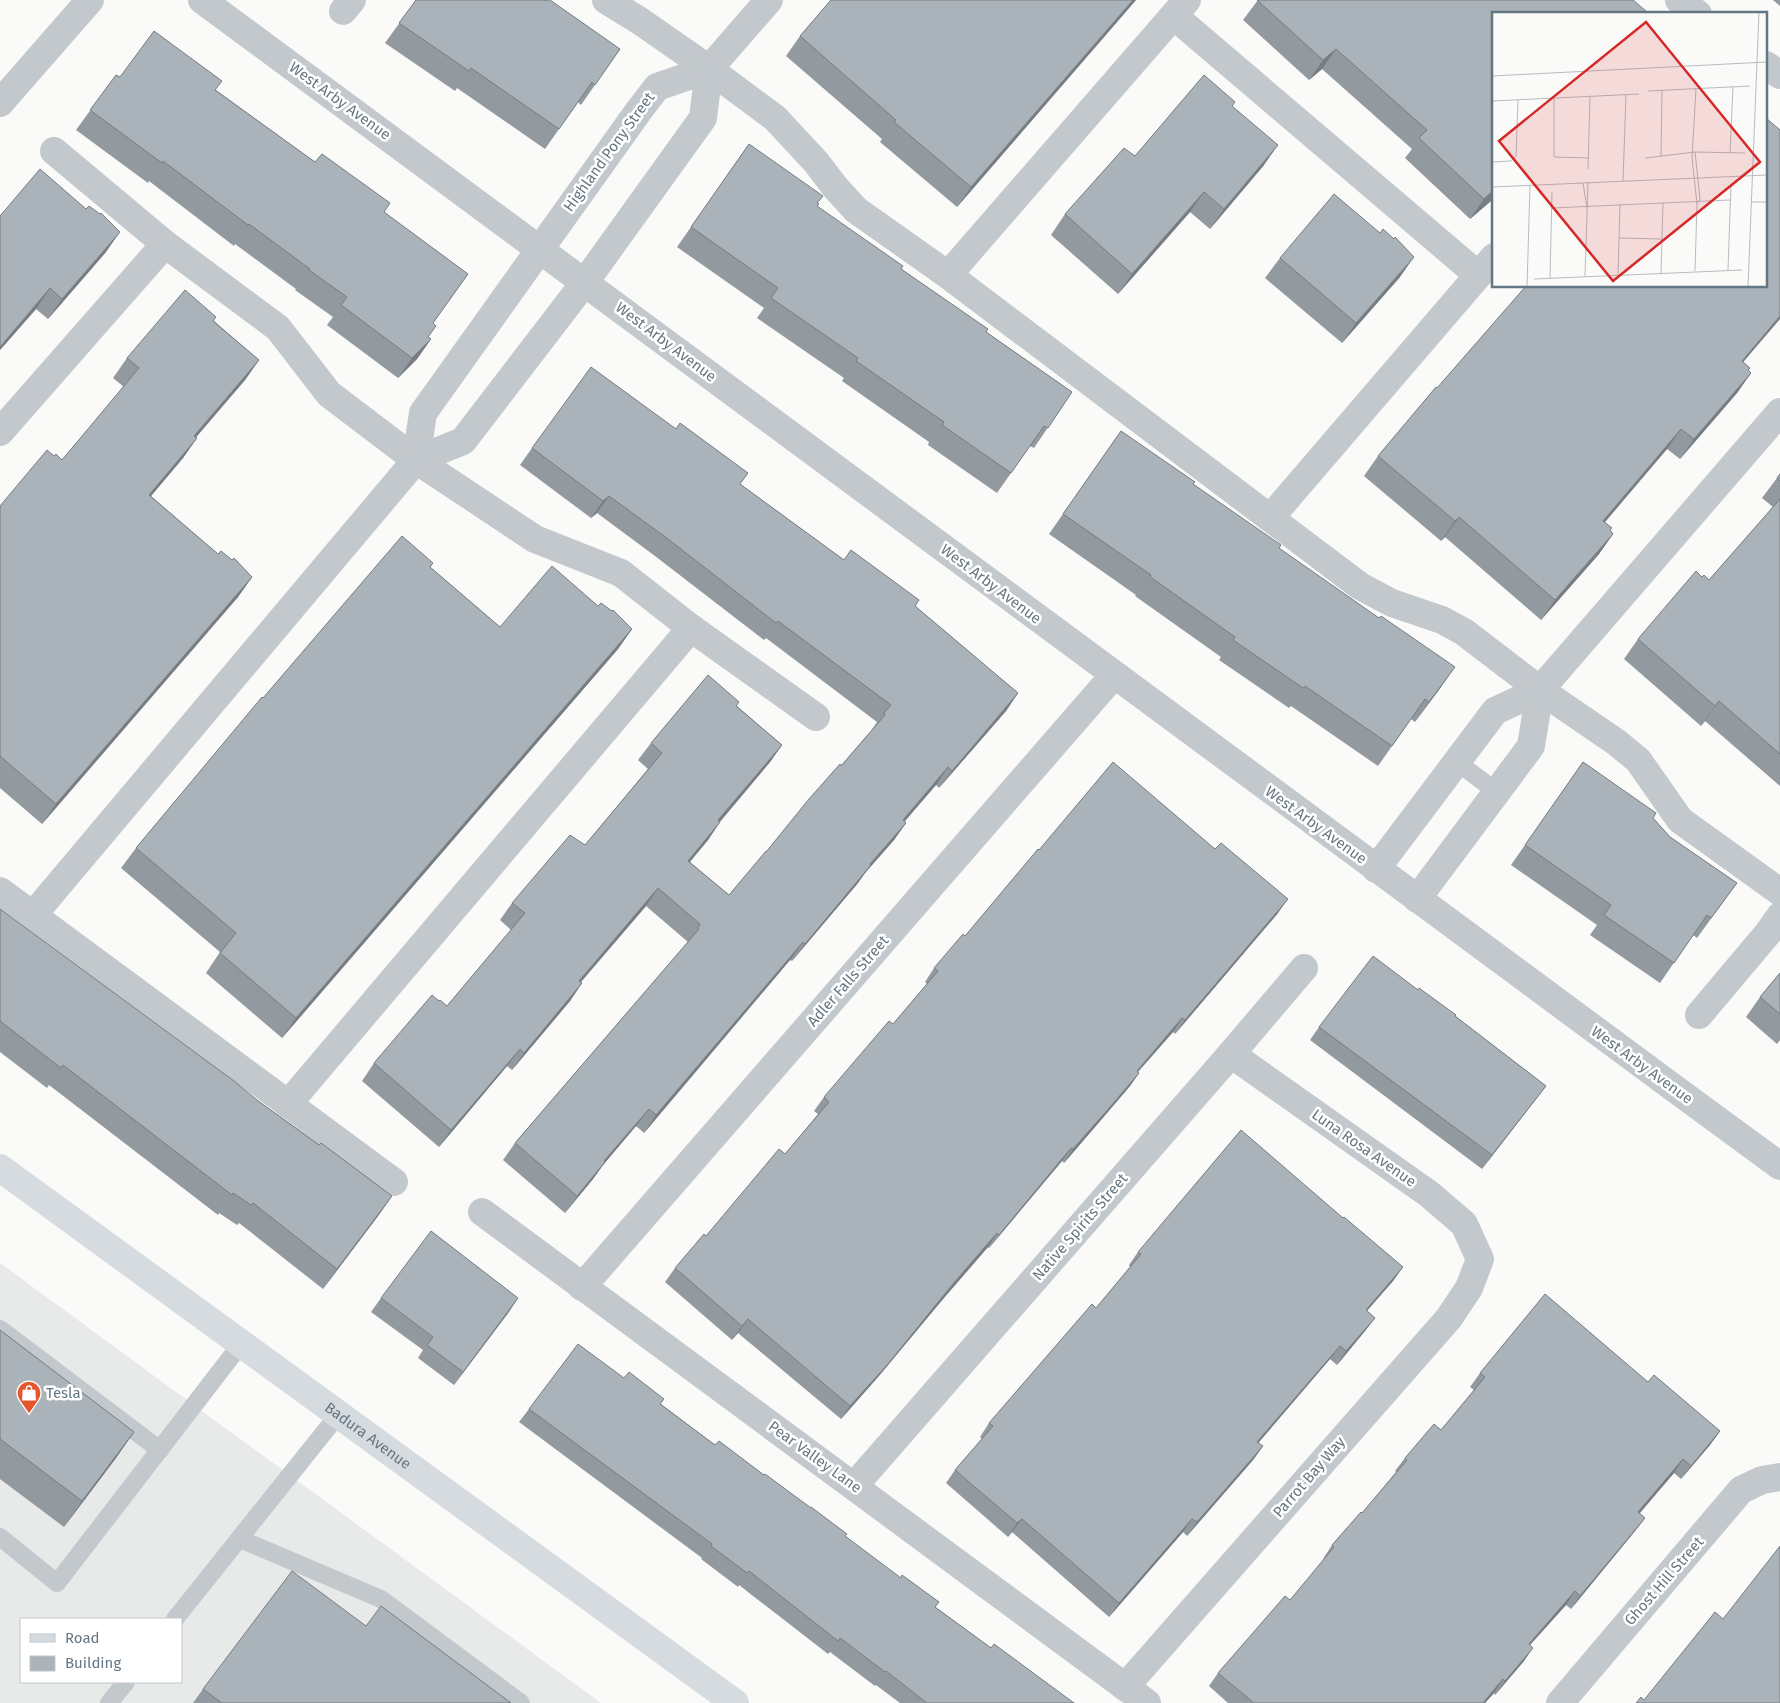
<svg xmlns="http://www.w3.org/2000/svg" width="1780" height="1703" font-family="'Fira Sans',sans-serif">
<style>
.built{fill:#e8e9e9;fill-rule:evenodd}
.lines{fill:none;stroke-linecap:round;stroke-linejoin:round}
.service{stroke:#c3c8cc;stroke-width:18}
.minor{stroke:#c3c8cc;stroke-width:28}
.secondary{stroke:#d6dbdf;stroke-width:28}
.wall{fill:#929a9f}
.shaded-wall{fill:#777d82}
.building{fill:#aab3b9;stroke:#777d82}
.labels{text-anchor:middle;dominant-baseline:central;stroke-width:5;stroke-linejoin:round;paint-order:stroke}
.street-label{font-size:15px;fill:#657683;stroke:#fff}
.poi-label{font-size:15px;fill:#657683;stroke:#fff;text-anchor:start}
.inset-road{fill:none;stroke:#b5bdc2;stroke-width:1}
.view{fill:#d62828;fill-opacity:0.15;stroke:#d62828;stroke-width:2.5}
.inset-edge{fill:none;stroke:#657683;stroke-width:2.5}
</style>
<rect width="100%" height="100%" fill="#fafaf8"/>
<path class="built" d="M0,1263L601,1703H0ZM21,1619H181V1682H21Z"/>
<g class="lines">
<g class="service">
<polyline points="1457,762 1497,792"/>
<polyline points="0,1329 160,1450"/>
<polyline points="0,1537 57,1583 241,1344"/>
<polyline points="240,1539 381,1599 521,1703"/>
<polyline points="175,1619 338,1415"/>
<polyline points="109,1703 126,1682"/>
</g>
<g class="minor">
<path d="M202,0C729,388 1253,779 1780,1166"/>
<polyline points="606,0 640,21 709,69 775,118 816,162 835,187 856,210 948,275 1360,586 1392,603 1442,620 1464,632 1540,690 1616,742 1638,760 1680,820 1780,892"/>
<polyline points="1679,0 1698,14"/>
<polyline points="343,11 352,0"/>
<polyline points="1174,16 1478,275"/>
<polyline points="1766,65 1780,75"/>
<polyline points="709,69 769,0"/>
<polyline points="0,103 90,0"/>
<polyline points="54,151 165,244 278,328 329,394 416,460 535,539 621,573 691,628 816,717"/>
<polyline points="948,275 1187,0"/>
<polyline points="0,432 165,244"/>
<polyline points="416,460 423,413 640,109 657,87 709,69"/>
<polyline points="1270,518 1494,257"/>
<polyline points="1376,869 1495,711 1540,690 1780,412"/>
<polyline points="0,891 394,1182"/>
<polyline points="1417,899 1531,746 1540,690"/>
<polyline points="33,915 416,460 463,441 585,282 703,118 709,69"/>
<polyline points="1699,1015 1768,933 1780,916"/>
<polyline points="288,1104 691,628"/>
<polyline points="482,1212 1147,1703"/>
<polyline points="582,1287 1114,675"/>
<polyline points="854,1486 1231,1054 1304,968"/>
<polyline points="1125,1687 1449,1318 1469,1288 1480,1259 1464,1224 1429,1194 1231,1054"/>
<polyline points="1560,1703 1741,1490 1762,1480 1780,1477"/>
</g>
<path class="secondary" id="s1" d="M0,1168L735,1703"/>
</g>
<g class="wall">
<polygon points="416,0 620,49 581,105 578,102 545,149 457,88 455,91 385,43"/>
<polygon points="831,0 1136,0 957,207 880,142 882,139 786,56 800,36"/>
<polygon points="1258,0 1494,14 1491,201 1470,219 1405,158 1412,149 1322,69 1309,80 1243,20"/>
<polygon points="1773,0 1780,0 1780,6"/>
<polygon points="116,75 120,77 216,90 468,274 433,323 428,337 431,339 417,359 398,378 327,325 333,317 295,290 296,289 235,244 234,246 149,181 148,183 76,130"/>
<polygon points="1232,106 1264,165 1210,229 1190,212 1118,294 1051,235 1065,214 1135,156"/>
<polygon points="749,144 817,203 817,206 986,332 1072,392 1034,448 1030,446 997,493 928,445 929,442 842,381 844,378 757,318 764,308 677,247"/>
<polygon points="86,209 106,252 48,319 36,309 0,350"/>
<polygon points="1280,258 1400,277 1342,343 1265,278"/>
<polygon points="214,321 259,360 245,380 196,437 197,438 183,458 151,496 218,554 252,577 238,597 42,824 0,788 0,506 54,456 62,460 124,387 113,378 127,358"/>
<polygon points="1743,362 1751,373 1737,393 1680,459 1667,449 1604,522 1613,534 1599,554 1541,620 1445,537 1441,541 1364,476 1378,456 1437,388"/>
<polygon points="1121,431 1279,548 1441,687 1415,722 1411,719 1378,766 1291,706 1289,708 1219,660 1221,657 1135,596 1136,595 1049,534"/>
<polygon points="532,448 740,484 844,560 915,606 1018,693 1006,711 939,788 936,785 905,821 906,823 894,840 865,873 858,883 792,961 790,960 644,1133 636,1126 603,1165 593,1179 565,1213 503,1160 515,1143 688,942 646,906 581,982 582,983 570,1001 512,1070 507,1066 439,1147 362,1081 374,1063 439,1001 447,1006 511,930 500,920 512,903 585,845 648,769 638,760 651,743 737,706 782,745 770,762 720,822 708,840 690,862 729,895 871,731 877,722 766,638 764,640 655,556 597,513 591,518 520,465"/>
<polygon points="1780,474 1780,786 1705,721 1701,726 1624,659 1638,639 1702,577 1709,580 1773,507 1762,498"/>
<polygon points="430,567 500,627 598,606 632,629 618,649 282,1038 206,973 220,952 121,868 136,848 263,698"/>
<polygon points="1583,762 1653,818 1670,837 1737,883 1697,938 1693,935 1660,983 1590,935 1597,925 1511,865"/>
<polygon points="1039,850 1278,913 1175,1034 1173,1032 1138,1072 1139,1073 1130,1086 1102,1119 1064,1163 1062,1161 989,1248 988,1247 943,1299 878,1377 841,1419 738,1333 732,1340 665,1282 675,1268 785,1154 818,1114 814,1111 824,1097 893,1024 927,984 925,982 934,968 965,936"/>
<polygon points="0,909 257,1100 392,1196 378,1216 323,1289 239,1223 237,1225 219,1213 218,1215 49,1085 47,1088 0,1052"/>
<polygon points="1780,973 1780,1040 1777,1044 1746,1017 1760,997"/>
<polygon points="1418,990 1455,1016 1546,1086 1536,1099 1482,1169 1310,1040 1319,1027"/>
<polygon points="1343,1218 1403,1267 1393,1281 1367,1311 1375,1318 1365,1331 1337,1365 1330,1359 1258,1443 1263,1446 1253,1460 1187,1536 1183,1532 1109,1617 1012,1532 1008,1537 946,1483 955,1470 982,1439 980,1437 989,1423 1096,1308 1130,1267 1129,1265 1138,1252"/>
<polygon points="381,1298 518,1298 454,1385 418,1358 423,1350 371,1312"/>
<polygon points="0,1330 134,1432 116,1458 64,1527 0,1479"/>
<polygon points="1480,1373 1648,1382 1720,1431 1710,1445 1681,1479 1674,1473 1639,1513 1645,1518 1635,1531 1571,1609 1566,1605 1530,1645 1524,1661 1495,1695 1494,1693 1485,1703 1228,1703 1209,1686 1218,1673 1290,1600 1324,1560 1323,1559 1332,1545 1362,1513 1396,1472 1395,1471 1405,1458 1441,1430 1474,1390 1470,1387"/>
<polygon points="661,1404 715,1445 764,1475 845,1536 935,1607 991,1648 1074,1703 900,1703 876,1685 875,1686 830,1652 828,1654 739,1585 738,1587 701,1559 702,1558 519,1422 529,1409"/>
<polygon points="366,1626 511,1703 193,1703 203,1689"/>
</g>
<g class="shaded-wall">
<polygon points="1133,0 1136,0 957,207 971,187"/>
<polygon points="1336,49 1322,69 1309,80 1323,60"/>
<polygon points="1278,145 1264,165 1210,229 1224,209"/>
<polygon points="1494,190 1494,196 1491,201 1470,219 1484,199"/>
<polygon points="1204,192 1190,212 1118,294 1132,274"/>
<polygon points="120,232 106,252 48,319 62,299"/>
<polygon points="1414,257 1400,277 1342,343 1356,323"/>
<polygon points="50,288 36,309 0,350 0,347"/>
<polygon points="1780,316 1780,319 1727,381 1742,361"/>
<polygon points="431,339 417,359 398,378 412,358"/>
<polygon points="259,360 245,380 180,456 194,436"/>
<polygon points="1751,373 1737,393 1680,459 1694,439"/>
<polygon points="1681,429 1667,449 1589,541 1603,521"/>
<polygon points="197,438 183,458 135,515 149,495"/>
<polygon points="609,496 597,513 591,518 603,501"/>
<polygon points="1459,517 1445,537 1441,541 1455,521"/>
<polygon points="1613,534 1599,554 1541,620 1555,600"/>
<polygon points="252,577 238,597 42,824 56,804"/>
<polygon points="632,629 618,649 282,1038 296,1018"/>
<polygon points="1455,667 1441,687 1415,722 1429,702"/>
<polygon points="1018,693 1006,711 939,788 952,771"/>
<polygon points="1719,701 1705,721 1701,726 1715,706"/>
<polygon points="782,745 770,762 706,838 718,820"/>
<polygon points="948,767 936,785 891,837 903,820"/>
<polygon points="720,822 708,840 676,878 688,861"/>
<polygon points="906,823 894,840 865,873 858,883 792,961 805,944 870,864"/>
<polygon points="658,888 646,906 567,998 579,981"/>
<polygon points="1288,899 1278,913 1175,1034 1185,1020"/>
<polygon points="803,942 790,960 644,1133 656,1115"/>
<polygon points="582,983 570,1001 512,1070 524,1053"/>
<polygon points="1182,1018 1173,1032 1127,1084 1137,1071"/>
<polygon points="520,1049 507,1066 439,1147 451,1130"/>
<polygon points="1139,1073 1130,1086 1064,1163 1073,1149"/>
<polygon points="1546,1086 1536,1099 1482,1169 1492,1155"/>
<polygon points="649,1109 636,1126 603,1165 593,1179 565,1213 604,1161"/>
<polygon points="1071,1148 1062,1161 989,1248 999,1235"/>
<polygon points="392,1196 378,1216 323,1289 337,1269"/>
<polygon points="997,1233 988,1247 943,1299 878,1377 841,1419 850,1406"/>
<polygon points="1403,1267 1393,1281 1356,1323 1366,1310"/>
<polygon points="518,1298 509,1312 454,1385 463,1372"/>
<polygon points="1375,1318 1365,1331 1337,1365 1346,1351"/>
<polygon points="748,1319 738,1333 732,1340 742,1326"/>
<polygon points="1340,1346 1330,1359 1248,1455 1257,1442"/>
<polygon points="1720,1431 1710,1445 1681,1479 1691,1466"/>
<polygon points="134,1432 116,1458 64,1527 82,1501"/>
<polygon points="1263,1446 1253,1460 1187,1536 1197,1522"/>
<polygon points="1683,1459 1674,1473 1629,1526 1638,1512"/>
<polygon points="1645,1518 1635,1531 1571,1609 1580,1596"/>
<polygon points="1022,1519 1012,1532 1008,1537 1017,1523"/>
<polygon points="1192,1519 1183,1532 1109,1617 1119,1603"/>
<polygon points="1575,1591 1566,1605 1519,1657 1529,1644"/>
<polygon points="1533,1648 1524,1661 1495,1695 1505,1681"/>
<polygon points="1503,1679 1494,1693 1485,1703 1483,1703"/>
</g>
<g class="building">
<polygon points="416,0 544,0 546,1 546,0 550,0 620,49 595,85 592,82 559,129 471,68 469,71 399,23"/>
<polygon points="831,0 1133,0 971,187 894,122 896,120 800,36"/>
<polygon points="1257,0 1633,0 1646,11 1643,14 1494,14 1494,190 1484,199 1419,138 1427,130 1336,49 1323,60"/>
<polygon points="154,31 222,81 215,90 315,162 322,154 390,203 384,212 468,274 433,323 436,326 428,337 431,339 412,358 341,305 347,297 309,270 310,269 249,224 248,225 163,161 162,163 90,110 116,75 120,77"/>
<polygon points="1204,75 1235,102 1232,106 1278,145 1224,209 1204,192 1132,274 1065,214 1124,148 1135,156"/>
<polygon points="1766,118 1780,130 1780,316 1742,361 1750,368 1748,370 1751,373 1694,439 1681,429 1603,521 1612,528 1610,530 1613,534 1555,600 1459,517 1455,521 1378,456 1436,387 1437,388 1526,286 1766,286"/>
<polygon points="749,144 823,196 817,203 819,204 817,206 903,266 901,269 988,329 986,332 1072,392 1048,428 1044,426 1011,473 942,425 944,422 856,361 858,358 771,298 778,288 691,227"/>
<polygon points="40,169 86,209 89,206 100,214 101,213 120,232 62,299 50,288 0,347 0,216"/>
<polygon points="1334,194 1380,233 1383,229 1394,239 1395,237 1414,257 1356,323 1280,258"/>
<polygon points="185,290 216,317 213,321 259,360 194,436 197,438 149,495 218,554 221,551 232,560 234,558 252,577 56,804 0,756 0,506 47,450 54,456 56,454 62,460 139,368 127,358"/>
<polygon points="591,367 676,429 680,423 748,473 740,484 844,560 851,550 919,600 915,606 1018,693 952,771 948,767 903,820 906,823 870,864 871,865 805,944 803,942 656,1115 649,1109 604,1161 605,1162 577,1196 515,1143 699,929 698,928 700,924 658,888 579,981 582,983 524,1053 520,1049 451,1130 374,1063 432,995 439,1001 440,1000 447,1006 525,913 512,903 570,835 585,845 662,753 651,743 708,675 739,702 736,706 782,745 718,820 720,822 688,861 729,895 766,851 766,852 809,799 840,764 841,766 885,715 884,713 891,705 778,621 776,623 668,539 609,496 603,501 532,448"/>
<polygon points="1121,431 1195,482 1193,484 1281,545 1279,548 1379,618 1381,616 1455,667 1429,702 1425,699 1392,746 1305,686 1303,688 1233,640 1235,637 1149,576 1151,575 1063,514"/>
<polygon points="1780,474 1780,481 1777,478"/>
<polygon points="1780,499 1780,754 1719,701 1715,706 1638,639 1696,571 1702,577 1704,575 1709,580"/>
<polygon points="402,536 433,563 430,567 500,627 552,566 598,606 601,603 612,611 613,610 632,629 296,1018 220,953 236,933 136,848 262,697 263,698"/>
<polygon points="1113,762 1215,849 1221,843 1288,899 1185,1020 1182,1018 1137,1071 1139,1073 1111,1106 1073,1149 1071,1148 999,1235 997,1233 952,1285 888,1364 850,1406 748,1319 742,1326 675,1268 704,1234 706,1236 779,1149 785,1154 829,1102 824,1097 889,1021 893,1024 938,971 934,968 963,934 965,936 1038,849 1039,850"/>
<polygon points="1583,762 1656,813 1653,818 1670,837 1737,883 1711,918 1707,915 1674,963 1604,915 1611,905 1525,845"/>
<polygon points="0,909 234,1081 257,1100 319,1145 321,1143 392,1196 337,1269 253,1203 251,1205 233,1193 232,1195 63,1065 61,1068 0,1021"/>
<polygon points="1373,956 1418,990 1419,988 1456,1015 1455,1016 1546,1086 1492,1155 1319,1027"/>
<polygon points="1780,973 1780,1014 1760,997"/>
<polygon points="1241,1130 1343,1218 1344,1217 1403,1267 1366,1310 1375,1318 1346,1351 1340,1346 1257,1442 1263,1446 1197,1522 1192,1519 1119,1603 1022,1519 1017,1523 955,1470 993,1426 989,1423 1092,1304 1096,1308 1141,1254 1138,1252"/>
<polygon points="431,1231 518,1298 463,1372 427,1345 433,1337 381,1298"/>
<polygon points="1545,1294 1648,1382 1654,1375 1720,1431 1691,1466 1683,1459 1638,1512 1645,1518 1580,1596 1575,1591 1529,1644 1533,1648 1505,1681 1503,1679 1483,1703 1254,1703 1218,1673 1285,1596 1290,1600 1334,1547 1332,1545 1361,1512 1362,1513 1407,1460 1405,1458 1434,1424 1441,1430 1485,1377 1480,1373"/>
<polygon points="0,1330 134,1432 82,1501 0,1439"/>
<polygon points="578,1344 624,1378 629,1372 664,1399 660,1404 715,1445 719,1441 764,1475 765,1474 811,1508 811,1507 847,1534 845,1536 901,1578 902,1575 939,1602 935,1607 991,1648 994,1644 1074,1703 927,1703 886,1671 885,1672 840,1638 838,1641 749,1571 747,1573 711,1546 712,1544 529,1409"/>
<polygon points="1780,1546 1780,1703 1636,1703 1641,1697 1644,1700 1715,1612 1723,1619"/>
<polygon points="292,1571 366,1626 381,1606 511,1703 222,1703 203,1689"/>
</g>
<defs>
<symbol id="shop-pin" viewBox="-11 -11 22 30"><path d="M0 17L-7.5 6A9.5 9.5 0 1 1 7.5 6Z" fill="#e4572e" stroke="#fff"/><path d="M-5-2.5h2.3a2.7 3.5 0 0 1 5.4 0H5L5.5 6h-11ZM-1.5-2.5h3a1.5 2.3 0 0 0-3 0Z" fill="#fff"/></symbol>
</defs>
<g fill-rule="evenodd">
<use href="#shop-pin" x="15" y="1379" width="28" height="38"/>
</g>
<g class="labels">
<g class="street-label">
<text transform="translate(340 101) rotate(36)">West Arby Avenue</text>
<text transform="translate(609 152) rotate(-54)">Highland Pony Street</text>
<text transform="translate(666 342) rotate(37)">West Arby Avenue</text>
<text transform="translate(991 584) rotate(37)">West Arby Avenue</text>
<text transform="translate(1316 825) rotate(36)">West Arby Avenue</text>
<text transform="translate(848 981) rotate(-49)">Adler Falls Street</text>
<text transform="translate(1642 1065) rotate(36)">West Arby Avenue</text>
<text transform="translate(1364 1148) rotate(35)">Luna Rosa Avenue</text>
<text transform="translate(1080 1227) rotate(-49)">Native Spirits Street</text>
<text stroke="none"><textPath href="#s1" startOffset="455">Badura Avenue</textPath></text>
<text transform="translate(815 1457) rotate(36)">Pear Valley Lane</text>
<text transform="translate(1309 1477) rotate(-49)">Parrot Bay Way</text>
<text transform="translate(1664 1581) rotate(-49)">Ghost Hill Street</text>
</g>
<g class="poi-label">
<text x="46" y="1393">Tesla</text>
</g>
</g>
<g transform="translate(1492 12)">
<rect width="275" height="275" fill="#fafaf8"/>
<path class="inset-road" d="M0,64L275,50M204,77L200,145L205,192M156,79L258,74M62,86V145L96,146M0,89L147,82M203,140L208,187L205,192L203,259M238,141L241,75M169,145L170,78M153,146L203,140L253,141M0,150L19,149L24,144L26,88M96,157L98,85M131,169L134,83M91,171L95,196M0,175L275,163M259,190H275M60,196L238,188M127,226L170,227M236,258L239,172M169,261L171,191M126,263L128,192M93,264L96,170M58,266L60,180M42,267L250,258M35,275L38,173M256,275L267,0"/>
<path class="view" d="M154,10L268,150L121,269L7,129Z"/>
<rect width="275" height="275" class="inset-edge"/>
</g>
<rect x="20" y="1618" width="162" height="65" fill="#ffffff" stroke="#c1c8cd"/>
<rect x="30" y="1634" width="25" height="8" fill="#d6dbdf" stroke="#c1c8cd"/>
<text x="65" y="1643" font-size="15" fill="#657683">Road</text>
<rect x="30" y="1656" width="25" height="15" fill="#aab3b9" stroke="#c1c8cd"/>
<text x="65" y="1668" font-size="15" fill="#657683">Building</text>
</svg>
